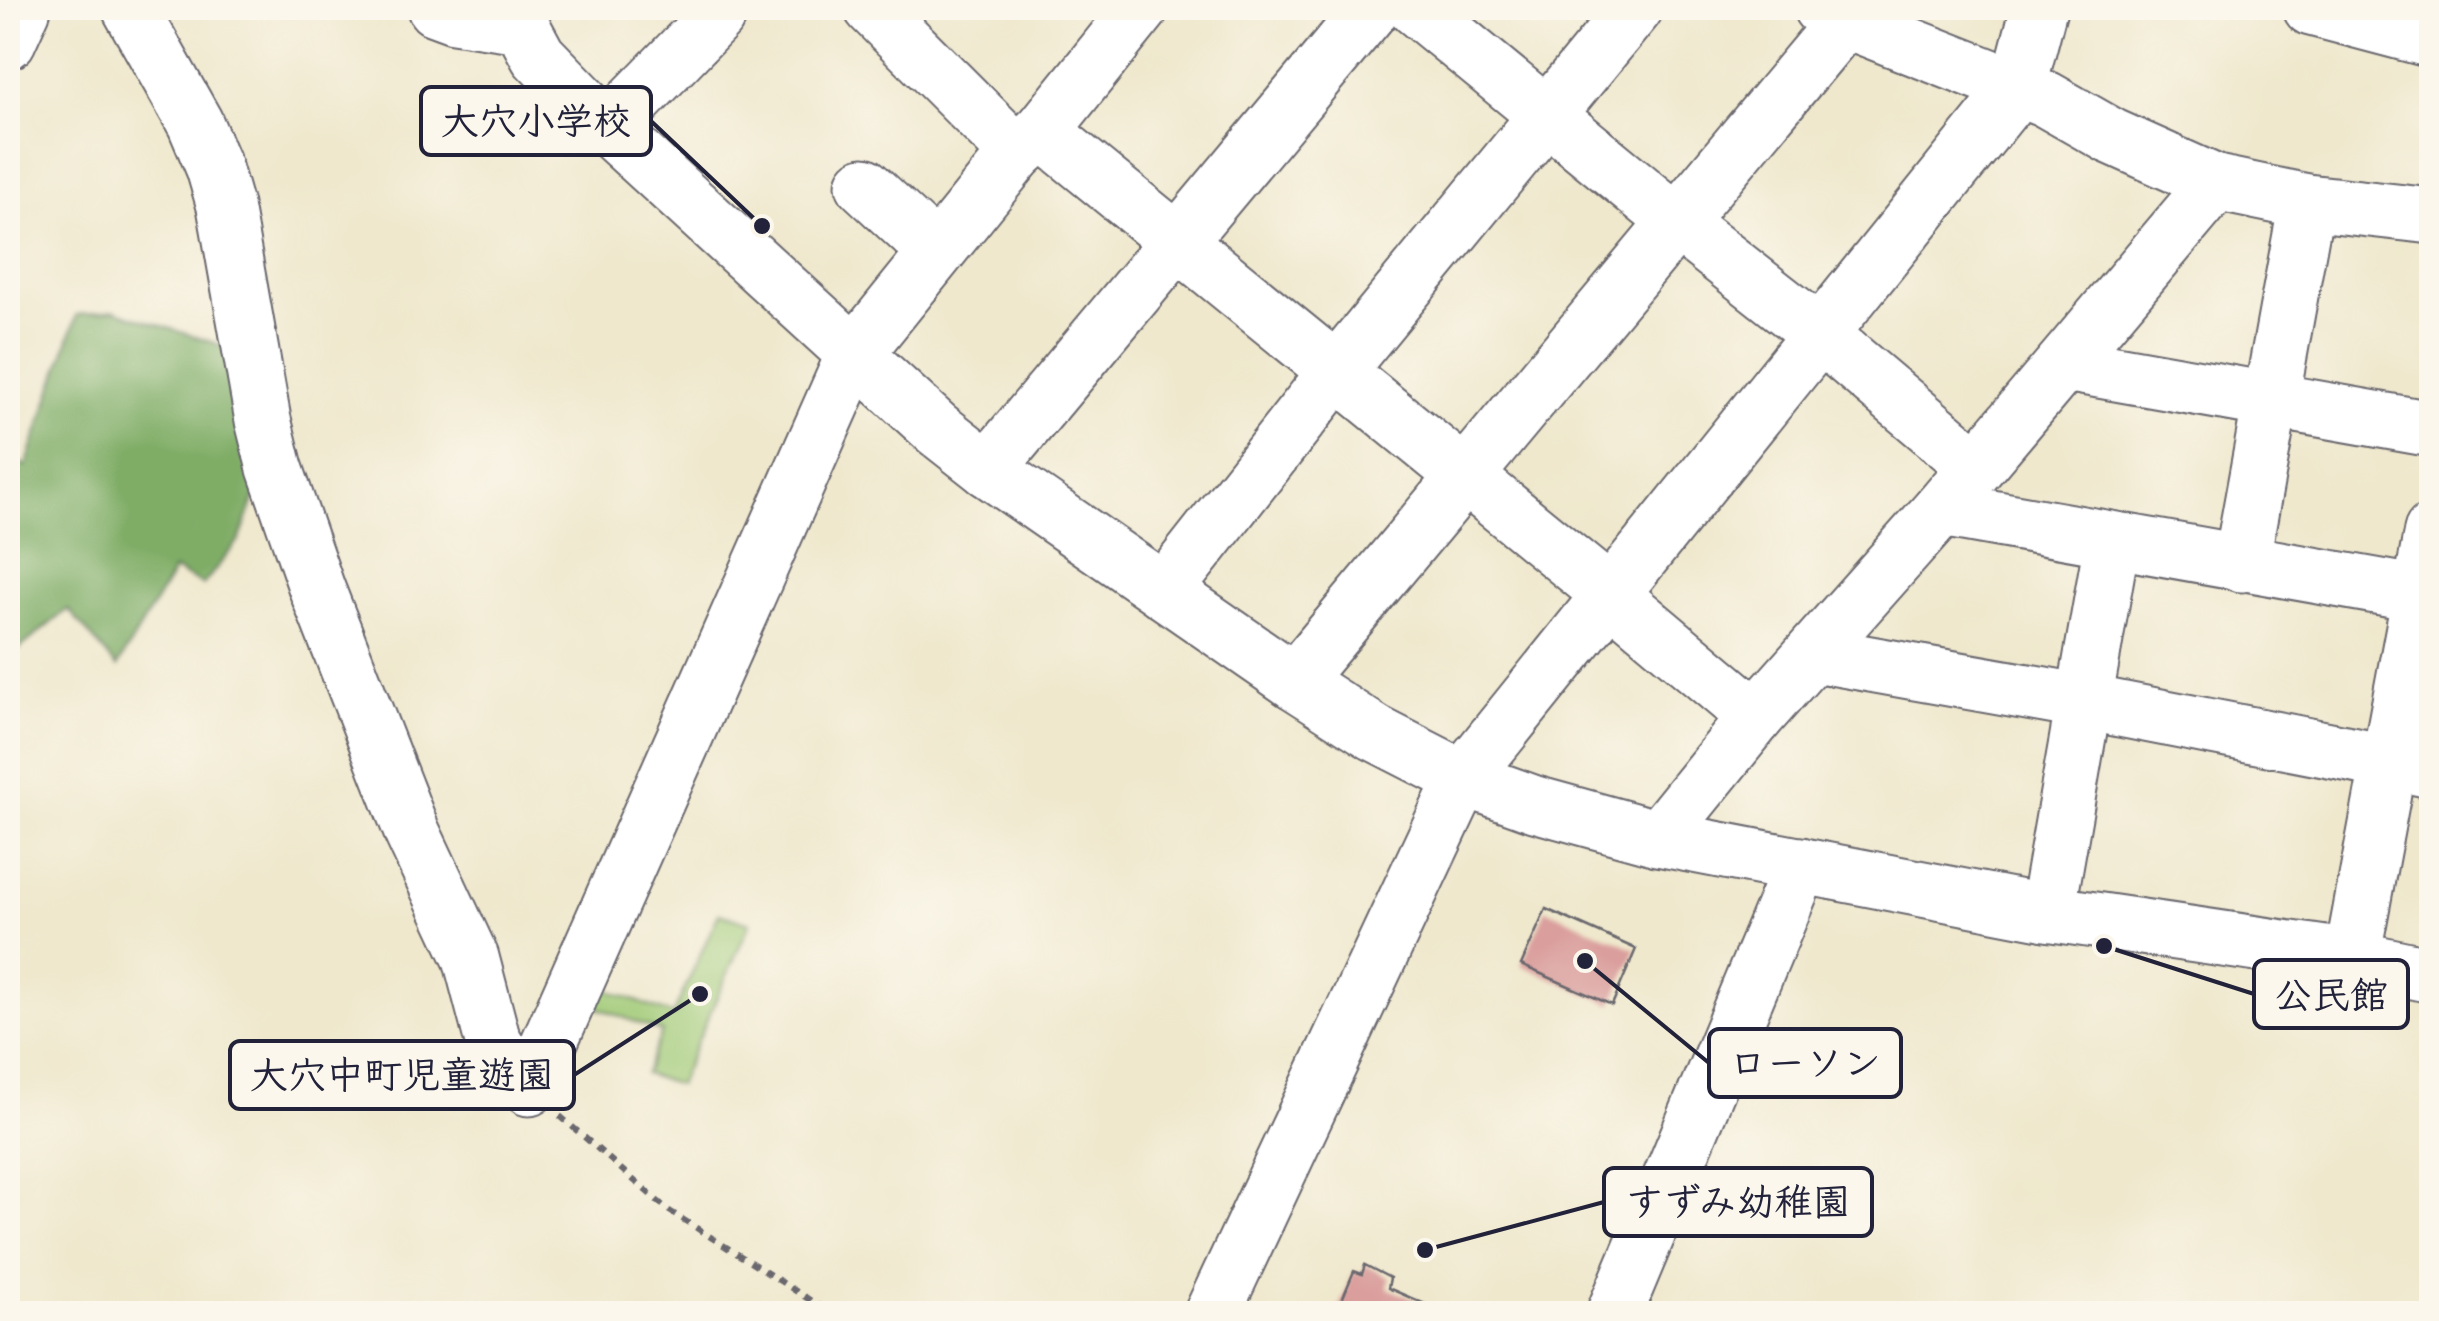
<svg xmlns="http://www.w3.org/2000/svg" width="2439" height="1321" font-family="'Comic Neue','Klee One',sans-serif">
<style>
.green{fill:#9fc975;stroke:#607658;stroke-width:2.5}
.forest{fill:#7fad66;stroke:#506850;stroke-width:2.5}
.building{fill:#da9f9d}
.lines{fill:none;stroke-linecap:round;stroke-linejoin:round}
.minor-casing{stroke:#6a676e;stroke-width:59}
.path{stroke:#6a676e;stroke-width:6;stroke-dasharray:8 8;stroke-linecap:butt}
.minor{stroke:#fff;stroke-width:55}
.leader{fill:none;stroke:#22223b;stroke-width:4}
.callout-dot{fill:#22223b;stroke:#fbf7ec;stroke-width:4}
.callout{fill:#fbf7ec;stroke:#22223b;stroke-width:4}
.callout-label{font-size:38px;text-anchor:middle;font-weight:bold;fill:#22223b}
</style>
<rect width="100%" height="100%" fill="#fbf7ec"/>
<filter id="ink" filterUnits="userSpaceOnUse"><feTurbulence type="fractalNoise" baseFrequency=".01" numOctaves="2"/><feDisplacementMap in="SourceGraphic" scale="20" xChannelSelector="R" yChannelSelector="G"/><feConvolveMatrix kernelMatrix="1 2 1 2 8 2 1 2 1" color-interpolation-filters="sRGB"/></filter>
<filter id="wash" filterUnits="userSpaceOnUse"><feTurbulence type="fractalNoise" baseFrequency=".0048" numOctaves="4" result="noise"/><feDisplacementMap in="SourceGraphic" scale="40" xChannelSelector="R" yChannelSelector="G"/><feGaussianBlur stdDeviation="2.25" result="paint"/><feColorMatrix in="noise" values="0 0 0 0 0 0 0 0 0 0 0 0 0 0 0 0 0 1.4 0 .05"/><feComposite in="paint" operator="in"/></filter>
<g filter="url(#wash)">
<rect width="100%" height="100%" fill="#efe8cd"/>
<polygon class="green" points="719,913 750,923 678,1085 645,1074 662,1032 588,1004 595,985 673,1015"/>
<polygon class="forest" points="114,310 233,349 261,480 240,539 203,585 174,570 117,667 68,609 8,658 8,456 26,466 77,315"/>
<g id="blocks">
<g class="building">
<polygon points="1546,909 1636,949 1612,1005 1521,965"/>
<polygon points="1365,1265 1390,1278 1388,1288 1448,1314 1336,1314 1354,1271 1362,1274"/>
</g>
</g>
</g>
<g filter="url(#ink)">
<use href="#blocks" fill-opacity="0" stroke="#6a676e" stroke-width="2.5"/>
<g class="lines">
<defs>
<g id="minor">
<polyline points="130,8 195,123 214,168 225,206 263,420 275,468 317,589 412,832 471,958 492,1038 509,1068 529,1088 854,355 1017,153 1042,131 1141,8"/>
<polyline points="435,8 454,15 521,25"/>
<polyline points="512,8 538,56 608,128 937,429 988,469 1294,681 1375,733 1463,778 1535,804 1658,838 2047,913 2352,958 2432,975"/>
<polyline points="872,8 1017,153"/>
<polyline points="1416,8 1677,222 1821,335 1976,466"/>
<polyline points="1821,8 1845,20 2046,99 2111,136 2216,183 2307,202 2432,216"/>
<polyline points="2311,8 2432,40"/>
<polyline points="8,41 23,8"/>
<polyline points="608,128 717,16"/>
<polyline points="1042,131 1610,594 1756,717"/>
<polyline points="864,185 936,252"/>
<polyline points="2065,364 2432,429"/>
<polyline points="988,469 1372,8"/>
<polyline points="1941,509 2432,596"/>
<polyline points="2241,564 2307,202"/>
<polyline points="1164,591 1337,371 1635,8"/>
<polyline points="1814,654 2084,702 2432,770"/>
<polyline points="1294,681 1845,20"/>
<polyline points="1658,838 1756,717 1941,509 2216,183"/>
<polyline points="2047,913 2112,542"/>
<polyline points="2352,958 2432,531"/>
<polyline points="1212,1314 1463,778 2018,88 2039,8"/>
<polyline points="1614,1314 1801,865"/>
</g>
</defs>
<use href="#minor" class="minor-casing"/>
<polyline class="path" points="560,1116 668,1210 832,1314"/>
<use href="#minor" class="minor"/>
</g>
</g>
<path class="leader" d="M762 226L651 121M2104 946L2254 994M1585 961L1709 1063M700 994L574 1075M1425 1250L1604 1202"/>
<g class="callout-dot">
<circle cx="762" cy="226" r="10"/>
<circle cx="2104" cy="946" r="10"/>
<circle cx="1585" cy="961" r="10"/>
<circle cx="700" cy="994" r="10"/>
<circle cx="1425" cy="1250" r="10"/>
</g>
<g class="callout">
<rect x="421" y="87" width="230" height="68" rx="10"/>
<rect x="2254" y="960" width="154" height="68" rx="10"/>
<rect x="1709" y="1029" width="192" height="68" rx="10"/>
<rect x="230" y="1041" width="344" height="68" rx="10"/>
<rect x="1604" y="1168" width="268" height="68" rx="10"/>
</g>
<g class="callout-label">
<text x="536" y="134">大穴小学校</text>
<text x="2331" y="1008">公民館</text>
<text x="1805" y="1076">ローソン</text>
<text x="402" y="1088">大穴中町児童遊園</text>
<text x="1738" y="1215">すずみ幼稚園</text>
</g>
<rect width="2439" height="1321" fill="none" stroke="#fbf7ec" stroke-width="40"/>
</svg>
